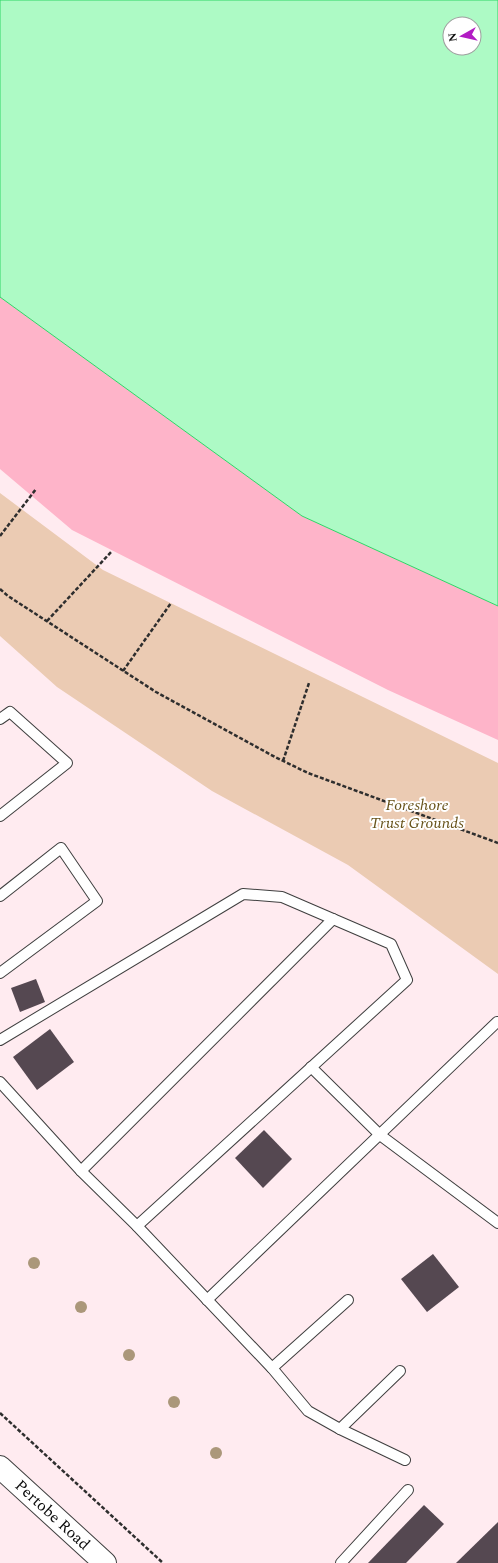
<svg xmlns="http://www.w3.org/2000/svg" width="498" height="1563" font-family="Spectral,serif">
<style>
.green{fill:#ebcbb3}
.sand{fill:#feb4c9}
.water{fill:#adfac5;stroke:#2fd567;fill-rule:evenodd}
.building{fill:#554851}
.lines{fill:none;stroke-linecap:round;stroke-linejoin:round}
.service-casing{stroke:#3f3f3f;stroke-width:12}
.tertiary-casing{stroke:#3f3f3f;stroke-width:24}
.path{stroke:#2e2e2e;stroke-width:2.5;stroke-dasharray:4 2;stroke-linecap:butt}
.service{stroke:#fff;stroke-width:10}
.tertiary{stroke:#fff;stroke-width:22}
.tree{fill:#ab977a}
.labels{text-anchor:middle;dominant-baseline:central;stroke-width:4;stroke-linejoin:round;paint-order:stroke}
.park-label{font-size:16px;font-style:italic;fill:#675219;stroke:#fff}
.street-label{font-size:16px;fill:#0c0c0c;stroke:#fff}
</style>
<rect width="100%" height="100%" fill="#ffebf0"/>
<polygon class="green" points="0,493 103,570 498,763 498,974 348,865 212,791 57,687 0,636"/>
<polygon class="sand" points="0,297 302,516 498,606 498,740 388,690 72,530 0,469"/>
<path class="water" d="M0,0H498V606L302,516L0,297ZM450,24H474V48H450Z"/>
<g class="building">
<polygon points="36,979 45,1002 20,1012 11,988"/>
<polygon points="50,1029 74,1062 37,1090 13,1057"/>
<polygon points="264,1130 292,1159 263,1188 235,1158"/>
<polygon points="433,1254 459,1287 427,1312 401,1279"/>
<polygon points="424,1505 444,1524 406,1563 368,1563"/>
<polygon points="498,1522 498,1563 456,1563"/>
</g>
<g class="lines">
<defs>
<g id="service">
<polyline points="0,719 10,712 67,763 0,816"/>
<polyline points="0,896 61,848 97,901 0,973"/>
<polyline points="0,1040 243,894 282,897 391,944 407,980 137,1226"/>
<polyline points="311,1067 380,1135 498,1223"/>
<polyline points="0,1082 81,1171 137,1226 272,1368 308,1411 340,1429 405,1460"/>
<polyline points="81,1171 333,919"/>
<polyline points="207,1300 497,1022"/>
<polyline points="272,1368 348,1300"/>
<polyline points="340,1429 400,1371"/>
<polyline points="341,1563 408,1490"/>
</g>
<g id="tertiary">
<path id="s1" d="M0,1467L105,1563"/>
</g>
</defs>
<use href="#service" class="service-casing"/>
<use href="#tertiary" class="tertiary-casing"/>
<g class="path">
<polyline points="0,536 36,489"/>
<polyline points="0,589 8,596 156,692 275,757 308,773 498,843"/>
<polyline points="47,621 112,551"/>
<polyline points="123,671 171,603"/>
<polyline points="283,761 309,683"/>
<polyline points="0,1413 163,1563"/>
</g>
<use href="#service" class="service"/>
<use href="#tertiary" class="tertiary"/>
</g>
<g class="tree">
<circle cx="34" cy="1263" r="6"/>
<circle cx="81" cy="1307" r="6"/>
<circle cx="129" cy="1355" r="6"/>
<circle cx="174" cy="1402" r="6"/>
<circle cx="216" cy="1453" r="6"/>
</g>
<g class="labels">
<g class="park-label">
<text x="417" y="805">Foreshore<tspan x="417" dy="18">Trust Grounds</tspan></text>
</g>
<g class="street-label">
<text stroke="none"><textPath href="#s1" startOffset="71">Pertobe Road</textPath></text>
</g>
</g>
<g transform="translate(462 36) rotate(262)"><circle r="19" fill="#ffffff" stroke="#9e9e9e"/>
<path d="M0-3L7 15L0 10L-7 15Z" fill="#b21cc4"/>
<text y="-6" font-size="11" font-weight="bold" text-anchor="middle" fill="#0c0c0c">N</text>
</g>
</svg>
